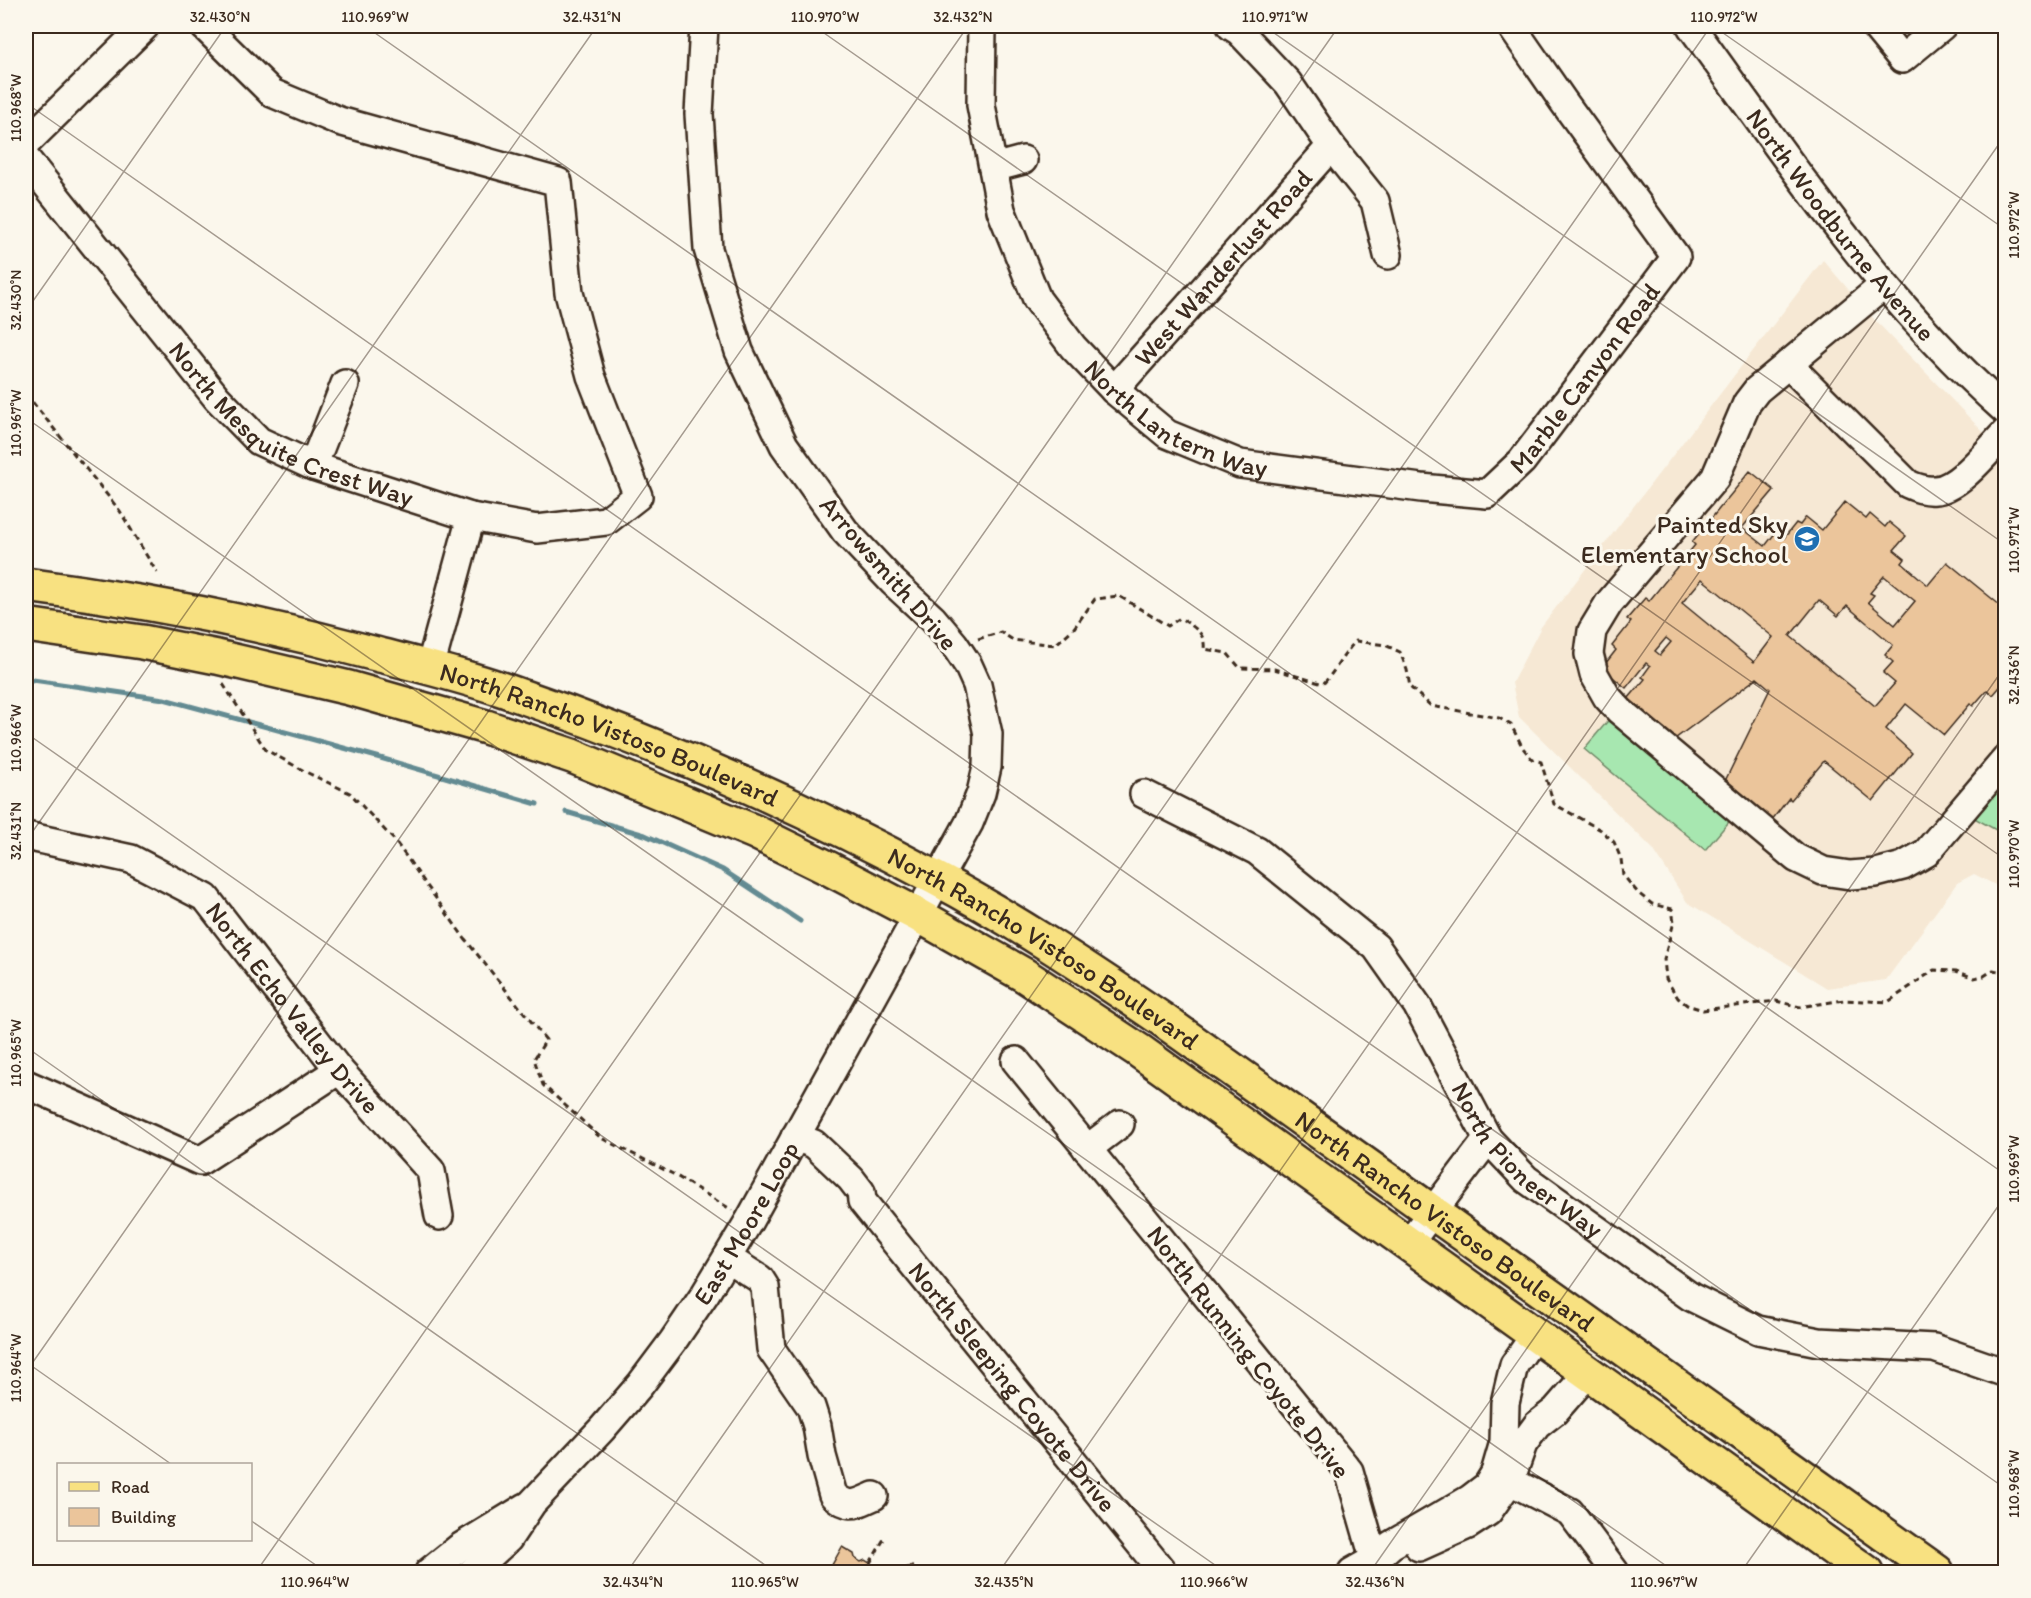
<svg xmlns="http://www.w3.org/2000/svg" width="2031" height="1598" font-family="Itim,sans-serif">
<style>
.built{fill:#f6e8d4}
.garden{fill:#a7e7b0;stroke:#718867;stroke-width:1.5}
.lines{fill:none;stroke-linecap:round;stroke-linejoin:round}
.stream{stroke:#648b92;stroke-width:5}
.building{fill:#ebc59b;stroke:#3b2a1e;stroke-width:1.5;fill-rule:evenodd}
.minor-casing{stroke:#3b2a1e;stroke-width:32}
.major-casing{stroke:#3b2a1e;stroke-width:38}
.path{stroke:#3b2a1e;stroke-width:3;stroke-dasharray:6 4.5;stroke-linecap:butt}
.minor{stroke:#fbf7ec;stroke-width:27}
.major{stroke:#f8e181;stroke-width:33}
.ticks{fill:none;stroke:#3b2a1e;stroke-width:1.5;stroke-opacity:0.45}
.labels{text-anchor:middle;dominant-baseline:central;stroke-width:6;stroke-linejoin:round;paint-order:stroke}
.street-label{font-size:26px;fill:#3b2a1e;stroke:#fbf7ec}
.poi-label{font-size:26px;fill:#3b2a1e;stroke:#fbf7ec;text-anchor:end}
.neatline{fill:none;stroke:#3b2a1e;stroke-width:2}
.ticks-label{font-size:15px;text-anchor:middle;fill:#3b2a1e}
</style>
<rect width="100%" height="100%" fill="#fbf7ec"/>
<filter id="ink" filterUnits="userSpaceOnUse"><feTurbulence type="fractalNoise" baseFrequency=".0167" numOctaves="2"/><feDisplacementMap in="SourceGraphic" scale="12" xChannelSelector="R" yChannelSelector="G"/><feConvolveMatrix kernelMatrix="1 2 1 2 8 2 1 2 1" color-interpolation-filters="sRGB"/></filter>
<g filter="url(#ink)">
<polygon class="built" points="1823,260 1873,318 1986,435 2005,452 2005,890 1974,874 1957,883 1886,980 1827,988 1687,902 1653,849 1519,717 1512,683 1541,627"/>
<g class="garden">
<polygon points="1612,716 1733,817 1705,850 1584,749"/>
<polygon points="2005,772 2005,835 1969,815"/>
</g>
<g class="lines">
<g class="stream">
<polyline points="26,679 164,699 377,757 537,804"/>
<polyline points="566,812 645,835 723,870 800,921"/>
</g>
</g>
<g class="building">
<path d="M1750,471L1774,490L1742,528L1765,546L1776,532L1784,538L1796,523L1800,525L1806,517L1822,530L1845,502L1866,519L1870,514L1885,527L1889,522L1906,536L1894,550L1905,559L1902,563L1928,585L1947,562L2006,610V632L2002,636L2006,639V680L1993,695L1987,690L1973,706L1970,704L1944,735L1906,704L1886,729L1912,753L1873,801L1824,761L1791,800L1789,798L1772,820L1725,781L1770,689L1757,678L1676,738L1628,699L1645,679L1642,677L1650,666L1646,663L1626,688L1602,668L1616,650L1612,646L1631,622L1627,619L1645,598L1649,601L1695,545L1692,542ZM1884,576L1915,601L1895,625L1868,602L1874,595L1870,593ZM1702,579L1773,637L1754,662L1682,603ZM1819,600L1838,616L1847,606L1893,645L1885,655L1893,662L1883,673L1895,683L1875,706L1790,636ZM1666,638L1671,642L1660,655L1655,651Z"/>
<polygon points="842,1547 854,1554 855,1558 861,1562 865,1560 870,1563 879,1572 830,1572 834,1566 832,1565"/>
<polygon points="913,1566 915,1572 881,1572 882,1569 886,1569 889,1572"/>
</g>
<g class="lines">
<defs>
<g id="minor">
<path id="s1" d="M982,26L981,105L1001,210L1037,299L1073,347L1114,390L1167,434L1240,464L1421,488L1487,494L1522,461L1676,257L1563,101L1511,26"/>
<polyline points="1231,26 1239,31 1288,83 1331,146 1375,201 1388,255"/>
<path id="s2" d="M1691,26C1788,160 1881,300 2006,411"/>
<polyline points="1875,26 1902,59 1942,26"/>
<polyline points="26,143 145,26"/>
<path id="s3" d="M26,159L217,398L259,441L313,466L471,517L537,529L606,521L638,496L591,376L569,293L558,182L339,121L272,93L204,26"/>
<polyline points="993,168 1023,160"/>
<polyline points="1884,285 1757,390 1747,403 1715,478 1609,603 1592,631 1589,654 1594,674 1607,697 1620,711 1796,858 1823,871 1850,875 1876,873 1903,866 1926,853 2006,759"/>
<path d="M1788,364L1908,484C1917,488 1925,491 1935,490C1959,489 1989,449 2006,432"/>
<path id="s4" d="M1114,390L1331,146"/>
<polyline points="313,466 345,384"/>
<polyline points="430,668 471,517"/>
<path id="s5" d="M1144,794L1257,851L1376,947L1417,1005L1488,1139L1526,1179L1691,1297L1758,1330L1819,1342L1934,1348L2006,1373"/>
<path id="s6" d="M26,836L131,859L206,898L339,1070L431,1171L439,1216"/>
<polyline points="1016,1061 1349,1471 1378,1572"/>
<polyline points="26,1084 200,1161 339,1070"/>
<path id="s7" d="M795,1137L814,1144L851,1179L861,1192L862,1201L887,1232L1163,1572"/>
<polyline points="1087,1149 1120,1124"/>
<polyline points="1408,1244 1488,1139"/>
<path d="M727,1258L760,1279L765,1287L771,1349L811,1407L817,1426L822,1456L833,1495C850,1509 855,1504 874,1496"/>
<polyline points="1495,1473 1570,1512 1615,1572"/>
<polyline points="1419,1547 1468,1525 1488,1512 1510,1481 1523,1444 1537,1425 1555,1411 1588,1373"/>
<polyline points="429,1572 459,1548 526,1507"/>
<path id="s8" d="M472,1572L508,1539L532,1503L602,1429L640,1385L673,1341L705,1294L749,1221L969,823L981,793L987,767L988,734L977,685L968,665L954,644L933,619L893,582L845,531L784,445L739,351L708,249L699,114L704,26"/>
<polyline points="1352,1572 1375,1559 1391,1545 1470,1499 1487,1486 1495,1473 1504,1442 1505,1403 1514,1365 1535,1335"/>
</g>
<g id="major">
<path id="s9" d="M26,585C144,600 260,623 376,654C418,665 460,675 501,689C651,740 796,803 935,878C1013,919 1087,969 1160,1018L1937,1572"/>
<polyline points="26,625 142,642 217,657 349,688 486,727 572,756 755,832 830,869 918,915 1024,975 1138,1050 1866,1572"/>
</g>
</defs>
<use href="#minor" class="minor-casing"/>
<use href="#major" class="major-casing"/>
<g class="path">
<polyline points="26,394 120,511 157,573"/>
<path d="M978,639L1001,632L1013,640L1055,645L1074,628L1095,599L1119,596L1168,626L1180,618C1192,626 1206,632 1204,649L1227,653L1240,668L1274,669L1323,684C1336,670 1343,654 1356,641L1385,645L1400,652L1407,670L1410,687L1431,706L1499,718L1511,725L1523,748L1532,759L1541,762L1554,804L1601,830L1614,842L1621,859L1623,875L1638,893L1652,904L1672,909L1674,922L1664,959L1666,979L1678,998L1687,1005L1703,1010L1776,1001L1800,1007L1844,1000L1888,1002L1934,970L1956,971L1974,978L1984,976L1993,970L2006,973"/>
<polyline points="223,684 266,750 308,773 350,793 395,841 465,939 546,1040 534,1059 543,1085 601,1138 673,1174 732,1210"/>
<polyline points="870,1563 884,1539"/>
</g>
<use href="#minor" class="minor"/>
<use href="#major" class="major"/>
</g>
</g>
<path class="ticks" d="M365,26L2006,1175M814,26L2006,860M1264,26L2006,545M1713,26L2006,230M26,103L2006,1489M26,311L226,26M26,418L1675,1572M26,733L1225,1572M26,841L597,26M26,1047L775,1572M26,1362L171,1464M26,1372L968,26M250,1520L326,1572M256,1572L1339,26M627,1572L1711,26M999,1572L2006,134M1370,1572L2006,665M1741,1572L2006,1195"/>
<defs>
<symbol id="school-disc" viewBox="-11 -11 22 22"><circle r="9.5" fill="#1f6fb2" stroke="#fbf7ec"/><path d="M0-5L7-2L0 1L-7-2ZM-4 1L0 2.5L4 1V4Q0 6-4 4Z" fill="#fff"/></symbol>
</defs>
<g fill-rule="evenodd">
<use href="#school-disc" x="1792" y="524" width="30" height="30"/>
</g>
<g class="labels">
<g class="street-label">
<text stroke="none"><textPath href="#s2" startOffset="249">North Woodburne Avenue</textPath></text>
<text stroke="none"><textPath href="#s4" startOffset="164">West Wanderlust Road</textPath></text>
<text stroke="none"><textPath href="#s1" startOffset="950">Marble Canyon Road</textPath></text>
<text stroke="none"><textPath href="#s1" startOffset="471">North Lantern Way</textPath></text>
<text stroke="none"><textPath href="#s3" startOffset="384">North Mesquite Crest Way</textPath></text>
<text transform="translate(889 573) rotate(49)">Arrowsmith Drive</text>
<text stroke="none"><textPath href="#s9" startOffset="604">North Rancho Vistoso Boulevard</textPath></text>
<text stroke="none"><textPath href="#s9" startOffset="1090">North Rancho Vistoso Boulevard</textPath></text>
<text stroke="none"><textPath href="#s6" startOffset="332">North Echo Valley Drive</textPath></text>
<text stroke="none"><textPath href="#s5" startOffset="544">North Pioneer Way</textPath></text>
<text stroke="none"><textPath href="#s9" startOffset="1576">North Rancho Vistoso Boulevard</textPath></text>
<text stroke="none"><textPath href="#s8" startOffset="446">East Moore Loop</textPath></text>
<text transform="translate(1249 1352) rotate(52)">North Running Coyote Drive</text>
<text stroke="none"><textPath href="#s7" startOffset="336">North Sleeping Coyote Drive</textPath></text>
</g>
<g class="poi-label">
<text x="1788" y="524">Painted Sky<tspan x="1788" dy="30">Elementary School</tspan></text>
</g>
</g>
<rect width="2031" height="1598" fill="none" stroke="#fbf7ec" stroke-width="66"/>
<rect x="57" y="1463" width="195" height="78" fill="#fbf7ec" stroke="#aea59a" stroke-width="1.5"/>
<rect x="69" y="1482" width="30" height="9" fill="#f8e181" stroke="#aea59a" stroke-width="1.5"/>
<text x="111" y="1493" font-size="18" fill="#3b2a1e">Road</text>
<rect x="69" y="1508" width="30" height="18" fill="#ebc59b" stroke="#aea59a" stroke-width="1.5"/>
<text x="111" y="1523" font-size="18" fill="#3b2a1e">Building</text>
<rect x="33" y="33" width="1965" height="1532" class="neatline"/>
<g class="ticks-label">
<text x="220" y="22">32.430°N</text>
<text x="375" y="22">110.969°W</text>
<text x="592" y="22">32.431°N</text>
<text x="825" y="22">110.970°W</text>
<text x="963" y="22">32.432°N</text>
<text x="1275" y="22">110.971°W</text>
<text x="1724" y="22">110.972°W</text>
<text transform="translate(16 108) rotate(-90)" y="5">110.968°W</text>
<text transform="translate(2014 225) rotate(-90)" y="5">110.972°W</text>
<text transform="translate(16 300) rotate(-90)" y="5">32.430°N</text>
<text transform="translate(16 423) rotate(-90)" y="5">110.967°W</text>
<text transform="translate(2014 540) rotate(-90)" y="5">110.971°W</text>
<text transform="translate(2014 675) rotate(-90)" y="5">32.436°N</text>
<text transform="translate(16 738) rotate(-90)" y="5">110.966°W</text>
<text transform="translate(16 831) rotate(-90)" y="5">32.431°N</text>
<text transform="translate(2014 854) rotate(-90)" y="5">110.970°W</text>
<text transform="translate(16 1053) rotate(-90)" y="5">110.965°W</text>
<text transform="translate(2014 1169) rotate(-90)" y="5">110.969°W</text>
<text transform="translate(16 1368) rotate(-90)" y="5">110.964°W</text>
<text transform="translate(2014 1484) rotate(-90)" y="5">110.968°W</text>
<text x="315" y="1587">110.964°W</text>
<text x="633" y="1587">32.434°N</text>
<text x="765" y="1587">110.965°W</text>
<text x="1004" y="1587">32.435°N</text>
<text x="1214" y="1587">110.966°W</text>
<text x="1375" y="1587">32.436°N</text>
<text x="1664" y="1587">110.967°W</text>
</g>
</svg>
